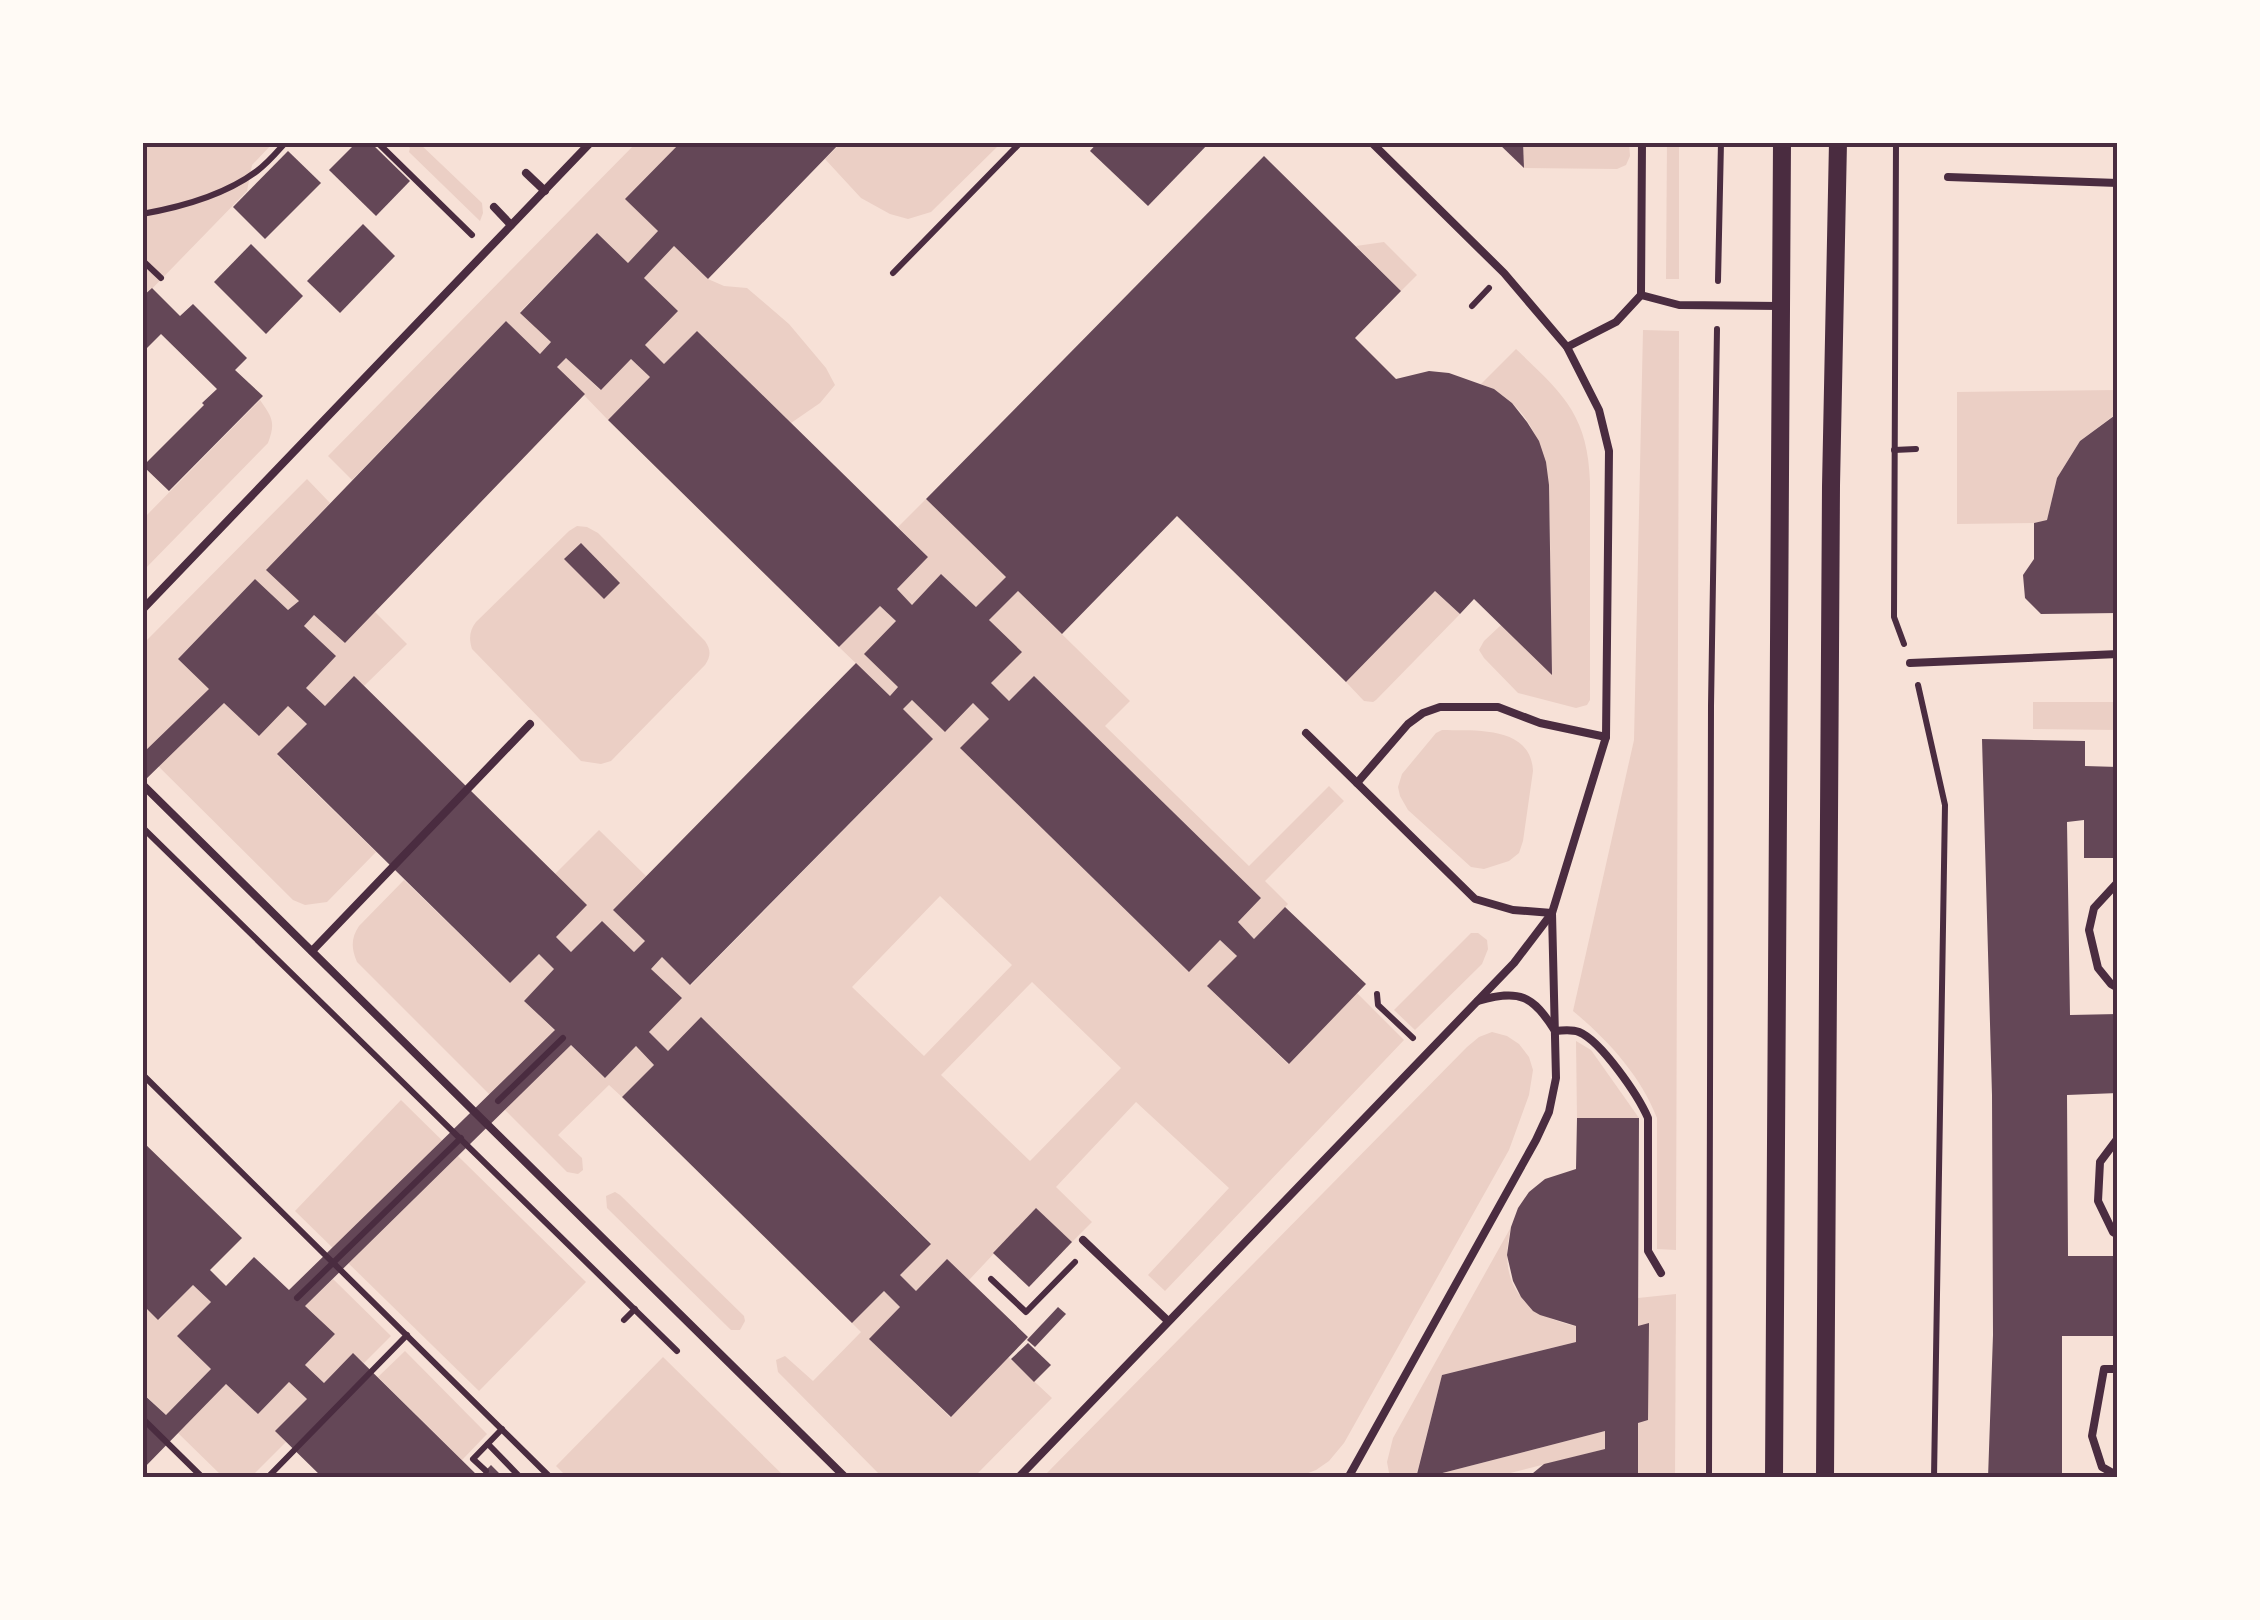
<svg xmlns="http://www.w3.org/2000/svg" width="2260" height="1620" font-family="'Alegreya Sans',sans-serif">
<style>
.green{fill:#ebcfc5;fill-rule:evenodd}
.building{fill:#644757;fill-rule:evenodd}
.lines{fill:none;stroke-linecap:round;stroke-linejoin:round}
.path{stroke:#4a2c40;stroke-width:6}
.service{stroke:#4a2c40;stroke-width:8}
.tertiary{stroke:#4a2c40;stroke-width:18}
.neatline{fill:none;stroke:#4a2c40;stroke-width:4}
</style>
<rect width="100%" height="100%" fill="#f7e1d7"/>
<g class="green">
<polygon points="143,143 273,143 252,165 247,191 143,298"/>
<polygon points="405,143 419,143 482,203 483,213 480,221 409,152 410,148"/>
<polygon points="636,143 681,143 626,199 658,231 628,263 597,233 520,312 551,342 540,354 506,321 352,480 328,456"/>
<polygon points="841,143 841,142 1001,143 931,212 908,219 890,214 861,198 825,159"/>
<polygon points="1523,143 1629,143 1630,156 1626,165 1617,169 1524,168"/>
<polygon points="1667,143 1679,143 1679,279 1666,279"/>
<polygon points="1384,242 1417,275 1401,291 1356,246"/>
<polygon points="674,246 708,279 724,286 747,288 789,324 826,368 835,385 820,403 791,423 697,331 664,364 645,345 677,310 644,278"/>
<path d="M1643,330L1679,331L1676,1250L1657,1249V1118C1641,1076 1607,1039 1573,1011L1634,740Z"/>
<path d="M1516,349C1562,393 1588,414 1590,482V700L1587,705L1576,708L1518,693L1484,658L1479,650L1484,641L1501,625L1551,623C1551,595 1550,566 1550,537C1549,476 1547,411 1481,384Z"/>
<polygon points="566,358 600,390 631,359 650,377 608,420 557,367"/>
<polygon points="2117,390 2117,413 2080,441 2057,478 2047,520 2034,523 1957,524 1957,392"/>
<path d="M260,400C272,417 276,422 268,443L143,571V519Z"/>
<polygon points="307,479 330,503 267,569 299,601 288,610 255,579 178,659 258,735 288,706 307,724 277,755 376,852 327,902 305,905 293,900 143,751 142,645"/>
<polygon points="926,499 1006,577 976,607 942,575 912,605 897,589 928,557 898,527"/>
<path d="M577,526L587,527L598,533L705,641C711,650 711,656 705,665L611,761L601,764L581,761L472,649C469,639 469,631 476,622L569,531Z"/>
<polygon points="1018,591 1130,701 1105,726 1249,866 1329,786 1344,801 1265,881 1288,904 1254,939 1238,922 1261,898 1035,677 1009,701 991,683 1021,652 989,620"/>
<polygon points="1435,591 1460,614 1376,700 1373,702 1364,701 1346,682"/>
<polygon points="880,606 896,621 865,654 898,687 890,696 839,647"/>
<polygon points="375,612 407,644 364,686 353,677 325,706 306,688 335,656 304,626 314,615 345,643"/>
<path d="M912,700L945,731L973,703L989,719L961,749L1188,971L1220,940L1237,956L1208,987L1288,1064L1357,993L1404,1040L1165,1291L1148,1275L1229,1188L1136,1102L1056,1187L1092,1222L1072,1242L1036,1209L969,1280L916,1291L900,1275L931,1243L701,1018L668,1051L649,1032L682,998L651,969L662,957L691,985L932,740L903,709ZM940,896L1012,965L924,1056L852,987ZM1032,982L1121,1068L1030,1161L941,1075Z"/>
<polygon points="2033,702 2117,702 2117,730 2033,729"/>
<path d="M1442,730C1474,731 1531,725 1533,771L1523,841L1519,853L1509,861L1484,869L1471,867L1408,810L1400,796L1398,787L1402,774L1436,733Z"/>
<polygon points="599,830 646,876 613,910 645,941 634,952 601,921 571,952 556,937 555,874"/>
<path d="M404,880L510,983L539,954L554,969L524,1001L605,1078L636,1046L654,1065L622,1097L609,1085L558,1135L582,1158L583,1170L578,1174L567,1172L357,962C351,948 351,938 359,926Z"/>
<polygon points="1471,933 1478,933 1487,940 1488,949 1482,964 1415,1030 1394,1010"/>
<polygon points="1492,1032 1507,1036 1519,1044 1529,1057 1533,1070 1529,1095 1509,1150 1344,1443 1329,1461 1316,1470 1298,1477 1197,1473 1175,1478 1043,1477 1467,1047 1479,1037"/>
<polygon points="1576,1041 1591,1050 1639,1118 1577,1118"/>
<polygon points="401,1100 586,1282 479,1391 295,1211"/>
<polygon points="615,1192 620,1195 744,1316 745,1321 740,1330 731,1330 607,1208 606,1196"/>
<path d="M1511,1227C1497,1282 1522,1315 1576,1326V1342L1442,1375L1416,1477L1390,1478L1387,1462L1393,1438Z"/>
<polygon points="333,1279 391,1336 364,1363 353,1354 324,1383 305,1365 335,1334 305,1306"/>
<polygon points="193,1285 211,1302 177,1336 211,1369 166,1415 143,1393 142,1304 159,1320"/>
<polygon points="884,1291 900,1307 870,1340 950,1417 1008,1357 1052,1398 974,1477 882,1477 778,1372 776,1360 785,1356 813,1381 861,1332 852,1323"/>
<polygon points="1676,1294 1675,1477 1638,1478 1638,1298"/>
<polygon points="405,1351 487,1434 462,1460 378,1377"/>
<polygon points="663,1357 785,1477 567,1477 556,1466"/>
<polygon points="289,1382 307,1399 276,1431 286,1442 251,1477 223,1477 178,1433 226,1384 258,1414"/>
<polygon points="1605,1431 1605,1449 1495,1477 1423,1478"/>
</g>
<g class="building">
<polygon points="357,142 370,142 410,181 376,216 329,170"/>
<path d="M681,142H841L708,279L674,246L644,278L678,311L645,345L664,364L697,331L928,557L897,589L912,605L941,574L976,607L1006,577L926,499L1264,156L1401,291L1355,338L1396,379L1429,371L1449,373L1494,389L1512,403L1527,422L1539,441L1546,462L1549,485L1552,675L1474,599L1460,614L1435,591L1346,682L1177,516L1062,634L1018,591L989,620L1022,652L991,683L1009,701L1034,676L1261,898L1238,922L1254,939L1285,907L1366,984L1289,1064L1207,986L1237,956L1220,940L1189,972L960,748L989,719L973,703L945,732L912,700L903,709L933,739L690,985L662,957L651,969L682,998L649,1032L668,1051L701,1017L931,1244L900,1275L916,1291L947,1259L1028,1337L951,1417L869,1339L900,1307L884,1291L852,1323L622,1097L654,1065L636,1046L605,1078L571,1045L305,1306L335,1334L305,1365L324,1383L353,1353L479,1477L491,1465L504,1478H323L275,1431L307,1399L289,1382L258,1414L226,1384L142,1470V1393L166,1415L211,1369L177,1336L211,1302L193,1285L158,1320L142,1304V1141L242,1238L210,1270L226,1286L254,1257L289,1290L555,1030L524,1001L554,969L539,954L510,983L277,754L307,724L288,706L259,736L224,703L142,783V754L209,689L178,659L255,579L288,610L299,601L266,570L506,321L540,354L551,342L520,313L597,233L628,263L658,231L625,199ZM566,358L601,390L631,359L650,377L608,420L839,647L880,606L896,621L864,654L898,687L890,696L856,663L613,910L645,941L634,952L602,921L571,952L556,937L587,905L354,676L325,706L306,688L336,656L304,626L314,615L345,643L585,394L557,367Z"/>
<polygon points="1098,142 1210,142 1148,206 1090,151"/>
<polygon points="1497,142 1523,142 1524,168"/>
<polygon points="288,151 321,183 265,239 233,207"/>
<polygon points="363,224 395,256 340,313 307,281"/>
<polygon points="251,244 303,296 266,334 214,282"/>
<polygon points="152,288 180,316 193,304 247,358 235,370 263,396 169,491 143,466 204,405 202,403 217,389 161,334 145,350 142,348 142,297"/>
<polygon points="2118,413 2118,517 2115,521 2118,521 2118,613 2041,614 2025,598 2023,575 2034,559 2034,523 2047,520 2057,478 2080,441"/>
<polygon points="581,543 620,583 604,599 564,559"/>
<polygon points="1982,739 2085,741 2085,766 2118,767 2118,858 2084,858 2084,820 2067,822 2070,1015 2118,1014 2118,1093 2067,1095 2068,1256 2118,1256 2118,1336 2062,1336 2062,1478 1988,1478 1993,1335 1992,1095"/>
<polygon points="1577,1118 1639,1118 1638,1326 1649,1323 1648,1420 1638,1423 1638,1478 1527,1478 1544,1464 1605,1449 1605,1431 1423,1478 1416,1478 1442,1375 1576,1342 1576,1326 1540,1315 1533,1311 1521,1297 1513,1281 1507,1255 1511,1227 1518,1208 1529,1192 1545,1179 1576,1169"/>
<polygon points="1036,1208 1072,1242 1029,1287 993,1253"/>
<polygon points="1058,1307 1066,1314 1035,1347 1027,1340"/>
<polygon points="1028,1343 1051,1365 1034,1382 1011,1359"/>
</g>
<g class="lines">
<g class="path">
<polyline points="377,142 472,235"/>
<polyline points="1896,142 1894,617 1904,644"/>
<path d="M142,214C182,207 225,195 257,171C268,163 277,152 286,142"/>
<polyline points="142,260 161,278"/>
<polyline points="893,273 1021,142"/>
<polyline points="1718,281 1721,142"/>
<polyline points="1472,306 1489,288"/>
<polyline points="1894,450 1916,449"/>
<polyline points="1918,685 1945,805 1934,1478"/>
<polyline points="142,827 677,1351"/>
<polyline points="1377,994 1378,1005 1413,1038"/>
<polyline points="142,1074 551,1478"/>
<polyline points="498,1101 563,1038"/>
<polyline points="991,1279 1026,1312 1075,1262"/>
<polyline points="297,1298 461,1138"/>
<polyline points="624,1320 635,1309"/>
<polyline points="142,1418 203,1478"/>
<polyline points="488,1444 521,1478"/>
<polyline points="486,1471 473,1459 502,1429"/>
<polyline points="267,1478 407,1335"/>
<polyline points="1709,1478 1711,706 1717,329"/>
</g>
<g class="service">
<polyline points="526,173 545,191"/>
<polyline points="1948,177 2118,183"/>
<polyline points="494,207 511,225"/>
<polyline points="1641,295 1679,305 1780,306"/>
<polyline points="1567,347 1616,322 1641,295 1642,142"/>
<polyline points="142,610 591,142"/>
<polyline points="1910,663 2118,654"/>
<polyline points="1306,733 1475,899 1513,910 1552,913 1556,1078 1549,1112 1536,1140 1348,1478"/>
<polyline points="1357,783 1408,724 1423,713 1440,707 1498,707 1540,723 1606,737"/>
<polyline points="142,784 846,1478"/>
<polyline points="2118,882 2094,908 2089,930 2098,968 2111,984 2118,988"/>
<polyline points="312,951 530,724"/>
<path d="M1478,1001C1519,989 1533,995 1555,1031C1563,1030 1572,1029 1579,1032C1601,1041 1638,1095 1648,1118V1251L1661,1273"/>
<polyline points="2118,1138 2100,1162 2098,1201 2113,1232 2118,1235"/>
<polyline points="1083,1240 1168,1321"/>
<polyline points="2118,1369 2104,1369 2092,1436 2102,1467 2118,1476"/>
<polyline points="1018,1478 1514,963 1552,913 1606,737 1609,451 1599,410 1567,347 1504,273 1371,142"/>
</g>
<g class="tertiary">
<polyline points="1774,1478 1782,142"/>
<polyline points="1825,1478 1831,486 1838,142"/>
</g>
</g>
<rect width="2260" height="1620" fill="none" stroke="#fffaf5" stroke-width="290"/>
<rect x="145" y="145" width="1970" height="1330" class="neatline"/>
</svg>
